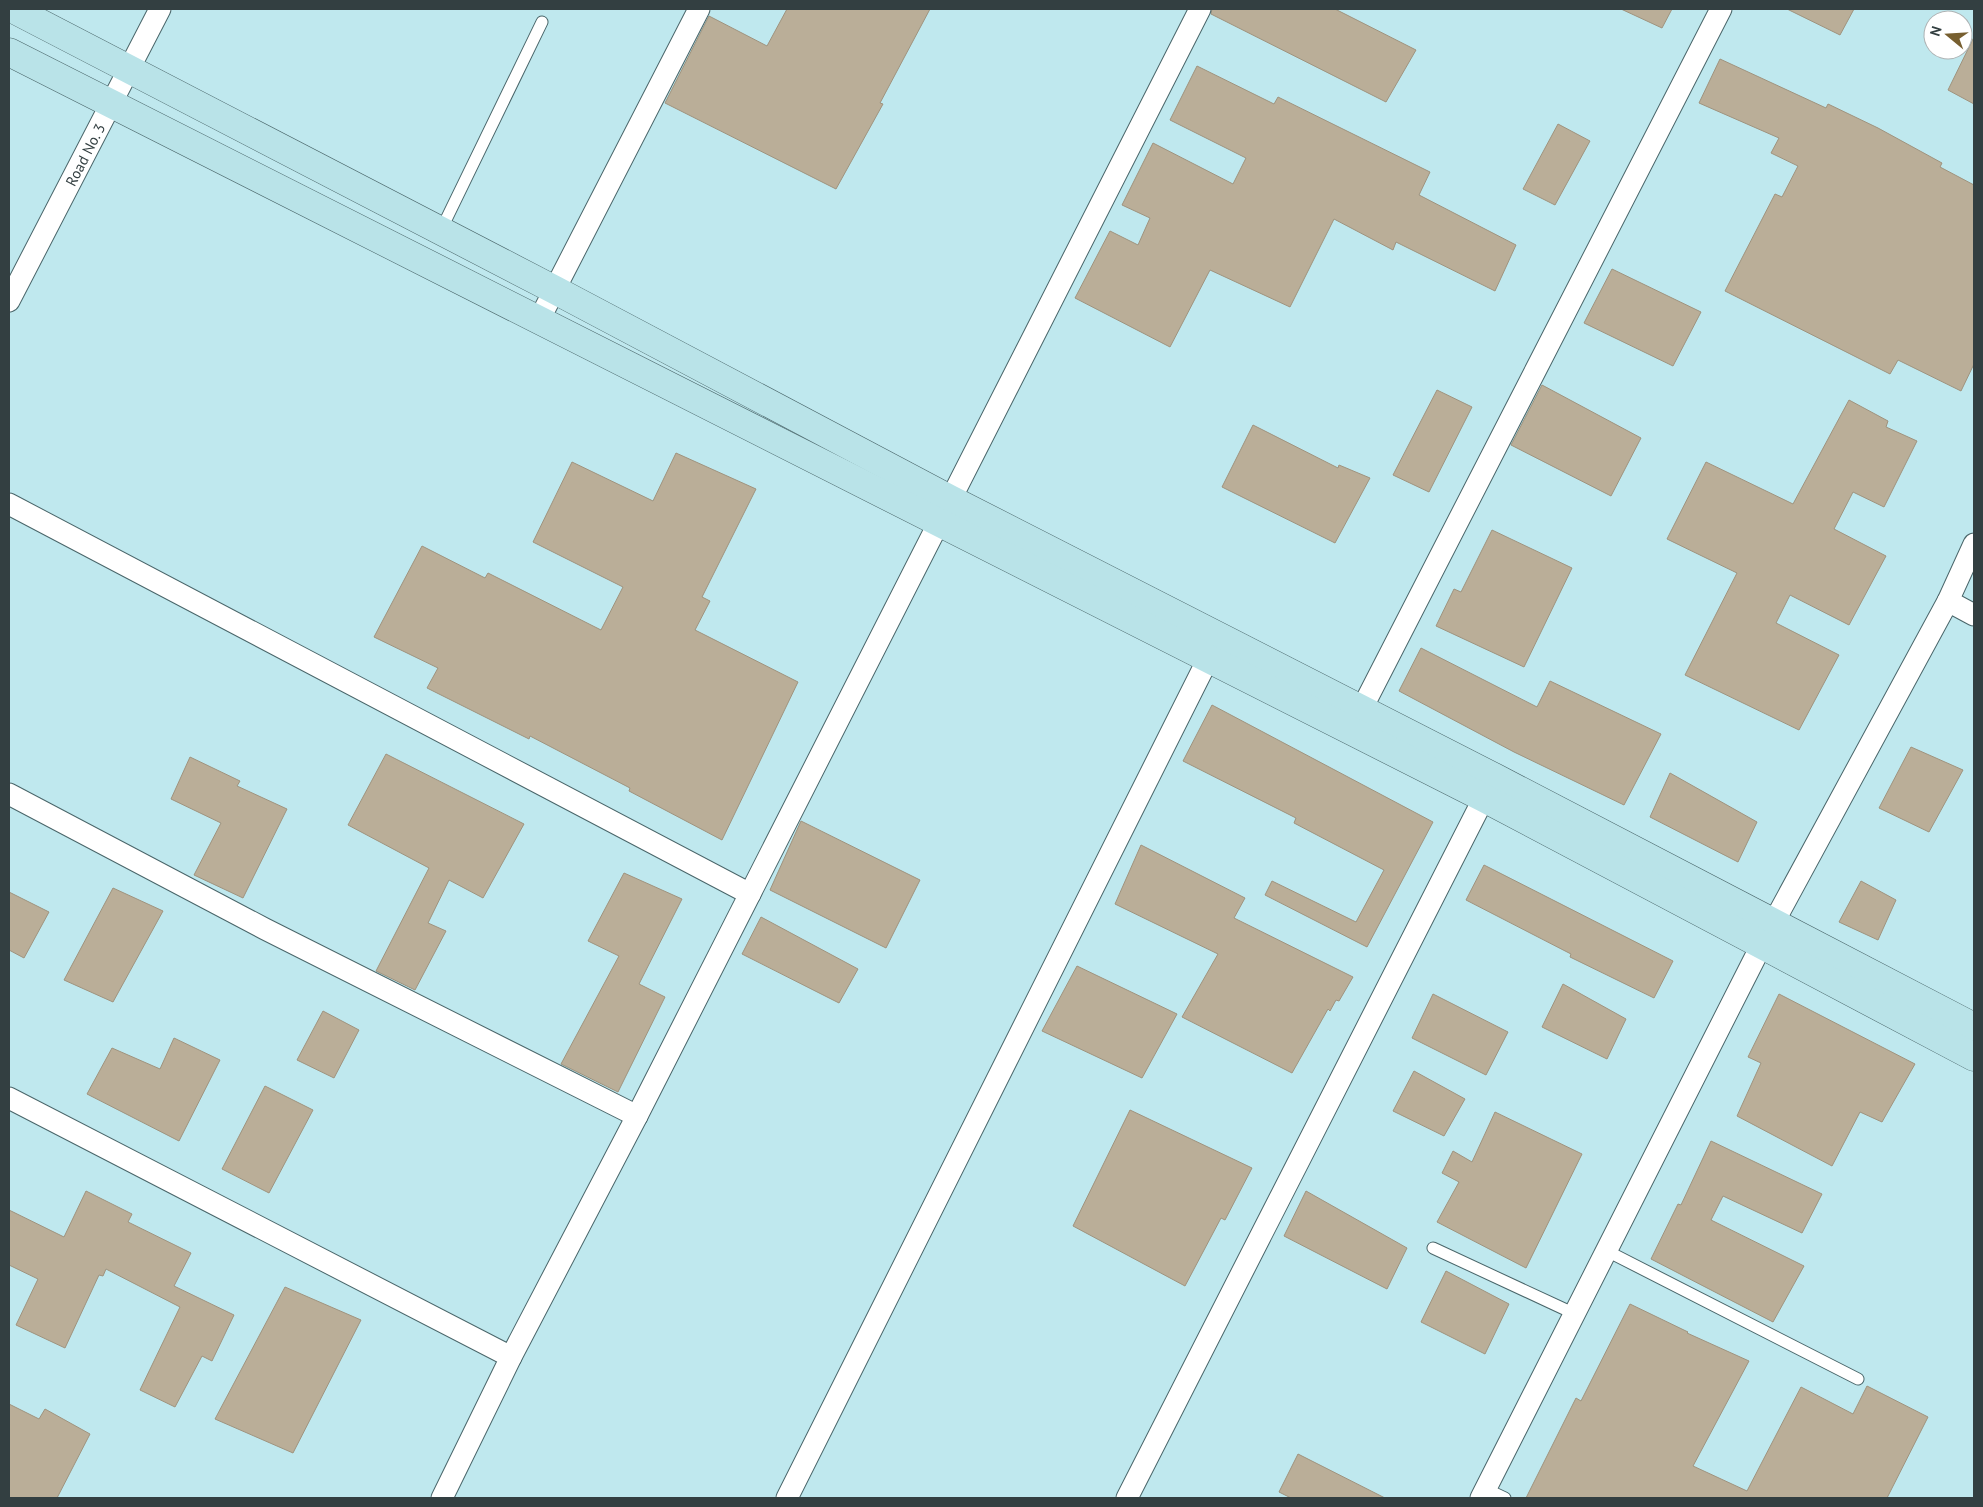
<svg xmlns="http://www.w3.org/2000/svg" width="1983" height="1507" font-family="'PT Sans',sans-serif">
<style>
.built{fill:#bfe8ee;fill-rule:evenodd}
.building{fill:#baae98;stroke:#9f937e}
.lines{fill:none;stroke-linecap:round;stroke-linejoin:round}
.service-casing{stroke:#4a666a;stroke-width:13}
.minor-casing{stroke:#4a666a;stroke-width:23}
.secondary-casing{stroke:#4a666a;stroke-width:29}
.service{stroke:#fff;stroke-width:11}
.minor{stroke:#fff;stroke-width:21}
.secondary{stroke:#b9e3e8;stroke-width:28}
.labels{text-anchor:middle;dominant-baseline:central;stroke-width:4;stroke-linejoin:round;paint-order:stroke}
.street-label{font-size:15px;fill:#333f41;stroke:#fff}
</style>
<rect width="100%" height="100%" fill="#d2f2f6"/>
<path class="built" d="M9,9H1974V1498H9ZM1933,20H1963V50H1933Z"/>
<g class="building">
<polygon points="787,9 930,9 880,103 883,104 836,189 665,103 709,16 767,46"/>
<polygon points="1212,9 1335,9 1416,50 1386,102 1211,14"/>
<polygon points="1621,9 1672,9 1662,28"/>
<polygon points="1787,9 1854,9 1840,35"/>
<polygon points="1974,37 1974,104 1948,90"/>
<polygon points="1720,59 1826,108 1828,104 1878,128 1942,163 1940,167 1974,185 1974,364 1961,391 1898,360 1890,374 1725,291 1775,194 1782,197 1798,166 1771,153 1779,138 1699,103"/>
<polygon points="1197,66 1274,104 1278,97 1430,172 1419,195 1516,245 1495,291 1396,242 1393,250 1334,219 1290,307 1210,270 1170,347 1075,298 1110,231 1138,245 1150,218 1122,205 1153,143 1233,184 1246,158 1170,120"/>
<polygon points="1558,124 1590,141 1555,205 1523,189"/>
<polygon points="1612,269 1701,312 1673,366 1584,323"/>
<polygon points="1542,385 1641,438 1611,496 1511,445"/>
<polygon points="1437,390 1472,407 1429,492 1393,475"/>
<polygon points="1849,400 1888,421 1886,427 1917,441 1884,507 1853,492 1834,529 1886,556 1849,625 1790,595 1776,623 1839,655 1799,730 1685,675 1737,573 1667,539 1706,462 1793,504"/>
<polygon points="1253,425 1338,468 1339,465 1370,478 1335,543 1222,487"/>
<polygon points="676,453 756,489 702,597 710,601 695,630 798,682 722,840 629,791 630,788 530,736 529,739 427,688 438,668 374,637 422,546 485,578 488,573 601,630 623,587 533,542 572,462 653,501"/>
<polygon points="1492,530 1572,568 1524,667 1436,626 1454,589 1461,592"/>
<polygon points="1421,648 1537,707 1550,681 1661,734 1624,805 1514,752 1399,691"/>
<polygon points="1212,705 1433,822 1367,947 1265,895 1272,881 1356,922 1384,870 1294,823 1296,818 1183,761"/>
<polygon points="1911,747 1963,770 1929,832 1879,808"/>
<polygon points="386,754 524,824 483,898 449,880 428,923 446,931 415,990 376,971 429,868 348,825"/>
<polygon points="190,757 240,781 237,786 287,809 243,898 194,875 221,823 171,799"/>
<polygon points="1670,773 1757,822 1738,862 1650,817"/>
<polygon points="801,821 920,880 886,948 770,890"/>
<polygon points="1141,845 1245,898 1234,918 1353,977 1339,1001 1336,1000 1330,1011 1328,1009 1292,1073 1182,1017 1218,954 1115,904"/>
<polygon points="1484,865 1673,961 1654,998 1570,957 1571,954 1466,900"/>
<polygon points="624,873 682,899 639,984 665,997 618,1092 561,1064 619,956 588,941"/>
<polygon points="1861,881 1896,900 1878,940 1839,922"/>
<polygon points="113,888 163,911 113,1002 64,980"/>
<polygon points="9,892 49,912 24,958 9,950"/>
<polygon points="761,917 858,969 839,1003 742,954"/>
<polygon points="1077,966 1177,1014 1142,1078 1042,1031"/>
<polygon points="1563,984 1626,1019 1607,1059 1542,1027"/>
<polygon points="1433,994 1508,1032 1486,1075 1412,1038"/>
<polygon points="1779,994 1915,1064 1882,1122 1860,1112 1832,1166 1737,1116 1761,1063 1748,1057"/>
<polygon points="323,1011 359,1030 334,1078 297,1060"/>
<polygon points="174,1038 220,1060 179,1141 87,1094 112,1048 160,1069"/>
<polygon points="1414,1071 1465,1099 1444,1136 1393,1111"/>
<polygon points="265,1086 313,1110 269,1193 222,1169"/>
<polygon points="1130,1110 1252,1168 1225,1220 1221,1218 1185,1286 1073,1226"/>
<polygon points="1495,1112 1582,1154 1526,1268 1437,1222 1459,1182 1442,1173 1453,1151 1472,1162"/>
<polygon points="1711,1141 1822,1194 1802,1233 1723,1196 1711,1220 1804,1266 1773,1322 1651,1259 1678,1204 1681,1205"/>
<polygon points="86,1191 132,1214 128,1222 191,1253 174,1286 234,1315 212,1361 202,1356 175,1407 140,1390 180,1307 106,1269 103,1276 99,1275 65,1348 16,1325 38,1279 9,1265 9,1210 64,1237"/>
<polygon points="1306,1191 1407,1248 1387,1289 1284,1236"/>
<polygon points="1446,1271 1509,1304 1485,1354 1421,1322"/>
<polygon points="285,1287 361,1320 293,1453 215,1419"/>
<polygon points="1630,1304 1688,1332 1687,1333 1749,1361 1693,1466 1747,1491 1801,1387 1853,1414 1867,1386 1928,1417 1887,1498 1526,1498 1576,1398 1581,1401"/>
<polygon points="9,1404 39,1419 45,1409 90,1434 57,1498 9,1498"/>
<polygon points="1298,1454 1385,1498 1291,1498 1279,1492"/>
</g>
<g class="lines">
<defs>
<g id="service">
<polyline points="441,230 542,22"/>
<polyline points="1433,1248 1575,1314"/>
<polyline points="1607,1251 1858,1379"/>
<polyline points="1486,1489 1505,1498"/>
</g>
<g id="minor">
<path id="s1" d="M9,301L160,9"/>
<polyline points="539,320 699,9"/>
<polyline points="9,504 750,894"/>
<polyline points="1948,601 1974,615"/>
<polyline points="1355,722 1721,9"/>
<polyline points="9,794 265,929 637,1116"/>
<polyline points="9,1098 511,1357"/>
<polyline points="442,1498 511,1357 637,1116 1200,9"/>
<polyline points="787,1498 1215,645"/>
<polyline points="1127,1498 1490,786"/>
<polyline points="1481,1498 1762,944 1948,601 1974,544"/>
</g>
<g id="secondary">
<polyline points="13,9 555,290 950,499 1494,777 1974,1027"/>
<polyline points="9,52 1484,798 1974,1057"/>
</g>
</defs>
<use href="#service" class="service-casing"/>
<use href="#minor" class="minor-casing"/>
<use href="#secondary" class="secondary-casing"/>
<use href="#service" class="service"/>
<use href="#minor" class="minor"/>
<use href="#secondary" class="secondary"/>
</g>
<g class="labels">
<g class="street-label">
<text stroke="none"><textPath href="#s1" startOffset="165">Road No. 3</textPath></text>
</g>
</g>
<rect width="1983" height="1507" fill="none" stroke="#333f41" stroke-width="20"/>
<g transform="translate(1948 35) rotate(288)"><circle r="24" fill="#ffffff" stroke="#adb2b3"/>
<path d="M0-4L9 19L0 12L-9 19Z" fill="#775f30"/>
<text y="-8" font-size="14" font-weight="bold" text-anchor="middle" fill="#333f41">N</text>
</g>
</svg>
